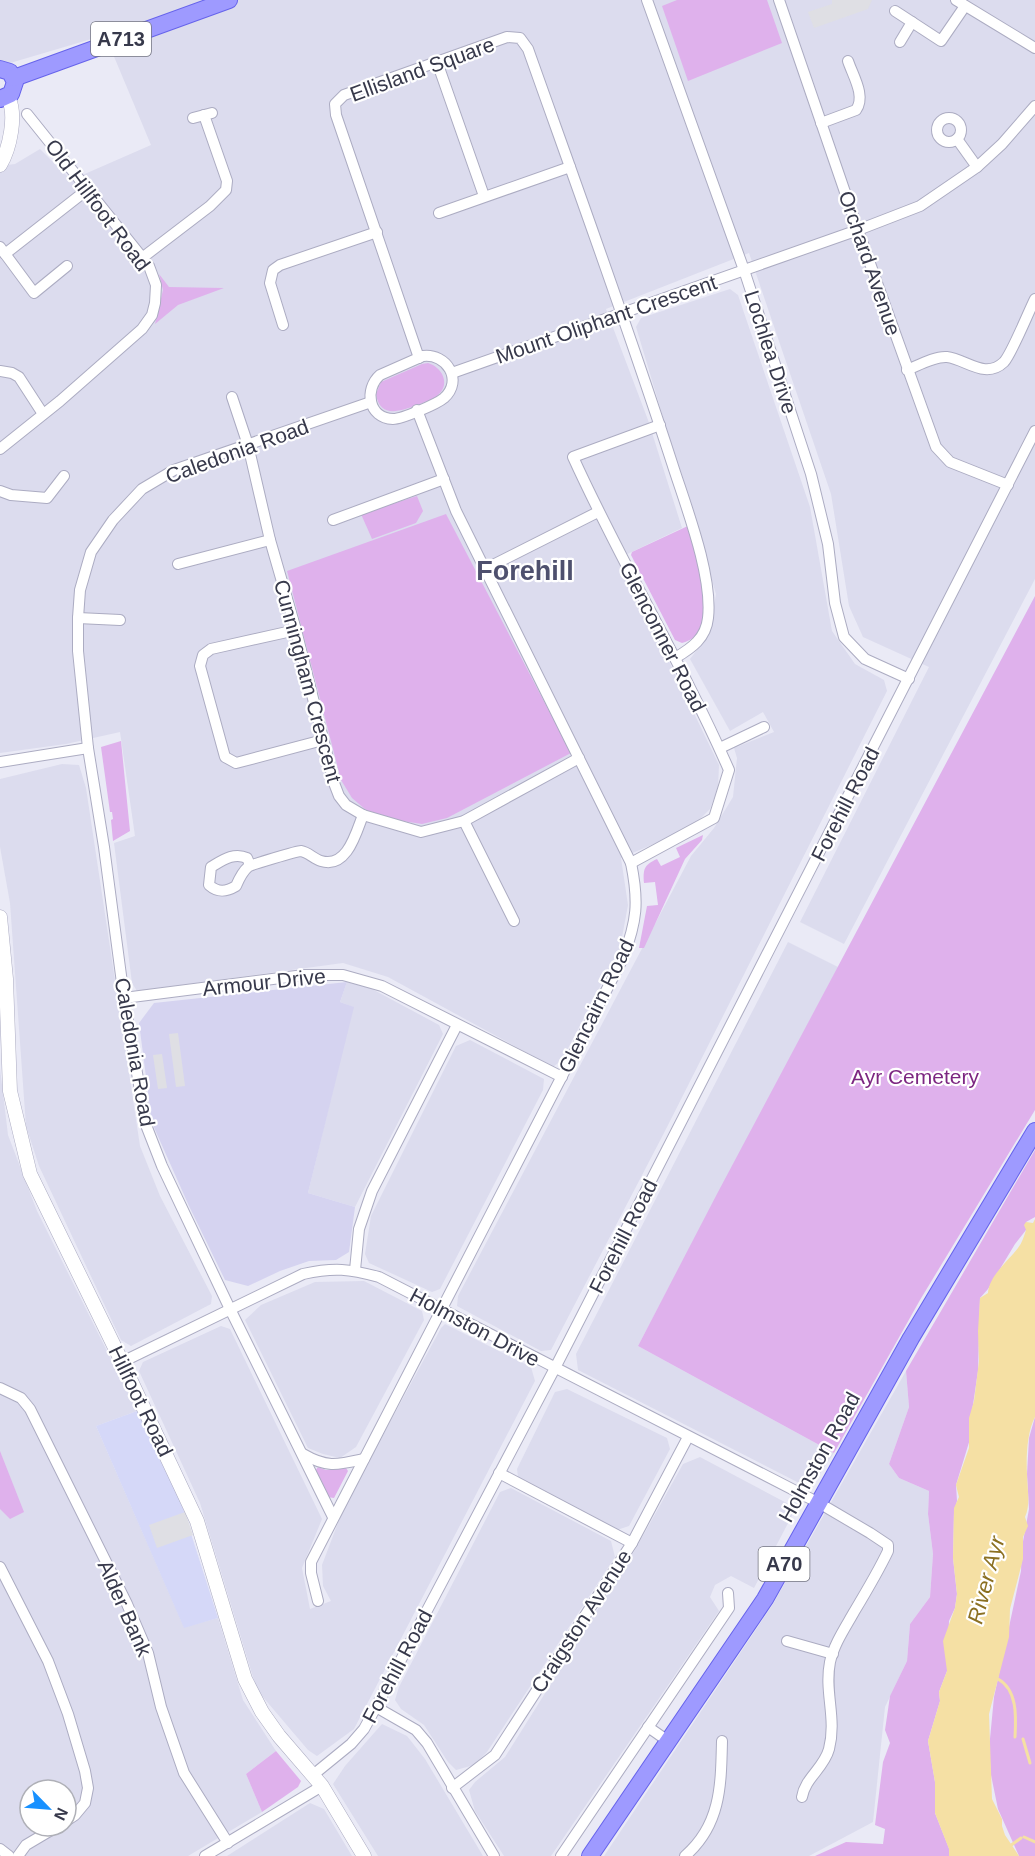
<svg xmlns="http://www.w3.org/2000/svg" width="1035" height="1856" font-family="Arial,sans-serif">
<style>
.residential{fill:#dcdcee;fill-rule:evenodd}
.commercial{fill:#d5d8f8}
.education{fill:#d5d3f0}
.green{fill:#dfb1ec}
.parking{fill:#dfdfe4}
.water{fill:#f5e0a4}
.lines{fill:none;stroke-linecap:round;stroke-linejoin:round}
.stream{stroke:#f5e0a4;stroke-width:3}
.minor-casing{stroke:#acacc2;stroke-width:12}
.tertiary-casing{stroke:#acacc2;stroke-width:15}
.primary-casing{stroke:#6663eb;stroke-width:18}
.minor{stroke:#fff;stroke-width:10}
.tertiary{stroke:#fff;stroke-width:14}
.primary{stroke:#9e9aff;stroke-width:16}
.labels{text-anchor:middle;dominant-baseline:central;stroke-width:4.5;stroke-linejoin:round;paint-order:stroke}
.shield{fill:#fff;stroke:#737481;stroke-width:1.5}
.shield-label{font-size:20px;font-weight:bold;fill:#37394b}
.street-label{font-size:21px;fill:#37394b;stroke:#fff}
.park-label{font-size:21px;fill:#7c2681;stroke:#fff}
.water-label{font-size:22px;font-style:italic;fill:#8b7021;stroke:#fff}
.district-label{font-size:27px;font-weight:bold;fill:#4e506e;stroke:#fff}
</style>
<rect width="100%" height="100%" fill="#eaeaf6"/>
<g class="residential">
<polygon points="0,0 1035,0 1035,579 844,944 800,922 929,667 863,637 849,606 831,494 749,253 606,309 648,420 682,528 619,558 719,765 718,788 710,809 691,828 621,858 628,905 620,948 562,1060 553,1067 388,977 343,963 137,991 132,983 114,843 135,836 120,732 66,744 0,753 0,166 15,164 40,149 71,180 151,145 105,35 0,66"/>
<polygon points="730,289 738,295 810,507 832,631 855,664 884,680 887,691 665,1131 551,1350 541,1351 457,1306 458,1296 691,856 714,828 733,797 737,758 734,748 774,732 763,712 730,731 690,659 709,634 716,594 636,327 641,318"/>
<polygon points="62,764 79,765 86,788 140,1146 160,1196 212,1296 211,1304 131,1346 121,1340 39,1166 26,1126 10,903 0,847 0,779"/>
<polygon points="788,942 838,967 638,1346 834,1453 813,1484 803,1485 578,1370 576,1354"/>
<polygon points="347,982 372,989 439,1025 443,1034 355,1207 308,1193 353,1007 340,1002"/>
<polygon points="470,1040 544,1079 543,1090 440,1289 432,1292 369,1263 365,1254 371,1216 456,1046"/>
<path d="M0,1068L8,1135L37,1211L137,1411L96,1426L184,1627L218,1618L243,1700L276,1751L246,1774L262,1812L188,1856H0ZM30,1790H66V1826H30Z"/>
<polygon points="364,1281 422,1311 424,1320 356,1447 340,1458 323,1454 308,1448 245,1320 261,1305 315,1282"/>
<polygon points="445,1324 531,1367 535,1381 354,1729 317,1756 308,1750 257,1690 200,1503 139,1371 143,1362 221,1326 230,1329 322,1519 302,1568 310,1609 331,1601 323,1586 322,1565 344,1507 441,1328"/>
<polygon points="906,1371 909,1407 889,1464 899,1478 929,1491 928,1514 933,1554 930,1597 910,1624 907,1661 885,1707 873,1822 809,1856 604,1856 773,1604"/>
<polygon points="567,1389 667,1438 670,1449 629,1526 617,1530 518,1477 517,1469 555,1392"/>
<polygon points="700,1457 796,1508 754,1588 731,1576 715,1585 710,1597 719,1611 551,1856 504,1856 475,1811 469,1790 475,1782 505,1757 635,1550 683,1464"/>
<polygon points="511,1488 611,1541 615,1557 487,1752 474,1765 456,1770 448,1762 424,1725 401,1709 395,1700 399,1687 500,1492"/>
<polygon points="382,1724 407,1736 425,1759 483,1856 378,1856 333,1784 345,1766"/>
<polygon points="310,1803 324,1809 352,1856 227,1856"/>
</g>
<polygon class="commercial" points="137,1411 178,1493 218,1618 184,1628 96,1426"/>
<polygon class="education" points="347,982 340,1002 354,1007 308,1193 355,1207 349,1252 336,1260 309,1261 280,1271 248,1286 225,1280 189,1206 152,1123 139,1023 154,1003"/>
<g class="green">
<polygon points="677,0 767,0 782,43 688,81 662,6"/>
<polygon points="159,274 169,287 224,288 178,305 155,324 163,290"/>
<path d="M428,363C442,367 451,384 438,395C433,400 424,402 417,405C400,411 380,419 376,394L381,382L422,364Z"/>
<polygon points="417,496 423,511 416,523 372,539 361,514"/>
<polygon points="446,514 571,753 447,818 422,824 396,820 366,810 352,798 341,780 287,571"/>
<path d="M690,525C696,553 709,593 704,621C701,633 693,640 682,643L675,640L631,555L632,552Z"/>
<polygon points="1035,596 1035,1110 920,1300 834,1453 638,1346 718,1192"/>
<polygon points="121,741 130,831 113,841 111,820 113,819 112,812 110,812 101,747"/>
<path d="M703,835L702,840L685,859L644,948H639L647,906L658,905L655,882L644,883C643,869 644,865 657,859L661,866L680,857L676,848Z"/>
<polygon points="1035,1150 1035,1217 1026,1222 1026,1230 1015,1244 988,1289 980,1298 978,1371 970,1425 970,1439 956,1485 957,1501 954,1513 953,1558 957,1594 955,1608 949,1621 947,1671 939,1692 940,1701 928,1741 935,1782 935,1813 952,1856 815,1856 846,1842 883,1844 885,1829 875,1825 883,1762 890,1743 885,1730 890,1696 907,1661 910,1624 930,1597 933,1554 928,1514 929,1491 899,1478 889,1464 909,1407 906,1371"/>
<polygon points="1035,1417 1035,1856 1019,1856 998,1809 991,1775 989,1749 994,1697 1021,1571 1022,1547 1029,1509 1027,1474 1029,1438"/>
<polygon points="0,1451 24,1512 10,1519 0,1509"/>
<polygon points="318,1467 326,1470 346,1468 348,1471 334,1498 327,1497 315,1471"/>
<polygon points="276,1751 301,1781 298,1787 262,1812 246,1774"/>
</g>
<g class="parking">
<polygon points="832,0 872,0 868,9 814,28 808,12 832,4"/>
<polygon points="178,1033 185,1086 176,1087 169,1034"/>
<polygon points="162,1054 167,1088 158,1089 153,1055"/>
<polygon points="185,1512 193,1535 157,1548 149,1525"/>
</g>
<path class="water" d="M1035,1219V1417C1027,1432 1026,1457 1027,1474C1027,1488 1031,1504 1025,1517L1028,1526L1023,1537V1559L1010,1609L1009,1637L989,1714L992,1799L1002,1819V1826L1005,1835L1019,1856H949V1849L935,1813V1782L928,1741L940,1701L939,1692L947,1671L943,1641L955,1608L957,1594L953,1558L954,1508L959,1497L956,1485L969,1448V1418L974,1401L979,1361L978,1331L980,1298L988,1293C989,1276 1008,1261 1018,1248C1022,1243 1024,1236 1026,1230L1024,1225L1026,1222L1033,1223Z"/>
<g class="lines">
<g class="stream">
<path d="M998,1679C1018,1690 1016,1718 1015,1737"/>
<polyline points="1023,1739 1030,1763"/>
<polyline points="1024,1837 1035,1842"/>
<polyline points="1010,1846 1021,1838"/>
</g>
<defs>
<g id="minor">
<polyline points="647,0 744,270 811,474 828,544 835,603 844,637 865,659 909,679"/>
<polyline points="779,0 858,230 936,447 950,462 1008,485"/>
<polyline points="956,0 1035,48"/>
<polyline points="895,11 941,41 965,6"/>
<polyline points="900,42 912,22"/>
<polyline points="437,62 484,196"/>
<circle cx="949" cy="130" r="12"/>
<polyline points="193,118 212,113"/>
<path d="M821,123L856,110C866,96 853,76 848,61"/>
<polyline points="957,139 977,167"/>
<polyline points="439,213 570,167"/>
<polyline points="0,247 34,293 67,266"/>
<polyline points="5,254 88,189"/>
<polyline points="142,258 210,206 226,190 227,181 204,115"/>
<polyline points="283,325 270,283 273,270 280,265 377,232"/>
<path d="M423,356C446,353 464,380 444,398C437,404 402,419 393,419C368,418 364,389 380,375Z"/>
<path d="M419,358L336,115L335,104L344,95L507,37L520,38L528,49C577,187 627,324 672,463C685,504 713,575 708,618C706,638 692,648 675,658"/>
<path d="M907,370C919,365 935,356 947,357C966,359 985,380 1004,362C1012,353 1028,313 1035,299"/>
<polyline points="0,371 12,373 19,377 43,414"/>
<polyline points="452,373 858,230 920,206 977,167 1002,144 1035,106"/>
<polyline points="232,397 248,445 270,540 296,630 334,783 339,796 346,805 363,815 421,832 464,821 579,758"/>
<polyline points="0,449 60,401 142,329 152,315 155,303 156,285 149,266 27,114"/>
<polyline points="0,491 11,495 47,498 64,476"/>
<polyline points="333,520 444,479"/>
<polyline points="178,564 270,540"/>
<polyline points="485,569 598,512"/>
<polyline points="78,618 120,620"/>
<polyline points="296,630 211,649 203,655 200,666 225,757 236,763 323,740"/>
<polyline points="720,748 764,727"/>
<polyline points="0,762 88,748"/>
<polyline points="464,821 514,921"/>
<path d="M631,863L714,818L729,770C682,663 621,563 573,457L660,425"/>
<path d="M250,865L247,858C234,852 223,860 211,867L209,885C218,893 226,892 236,886C239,879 242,872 248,867C250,865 297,851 301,851C308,852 314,859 321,861C347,869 356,833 363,815"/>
<polyline points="124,998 304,975 343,975 382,986 562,1077"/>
<polyline points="355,1270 359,1229 372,1191 457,1025"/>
<path d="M122,1362L303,1274C335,1267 349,1269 379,1277L819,1503L870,1533L888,1545V1551C878,1572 866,1592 854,1612C845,1628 834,1644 830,1662C824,1692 837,1718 829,1749C824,1768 805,1778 802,1797"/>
<polyline points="0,1388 21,1398 30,1409 127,1604 148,1653 161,1707 184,1773 228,1843"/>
<path d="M303,1454C327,1468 337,1465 364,1459"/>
<polyline points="499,1473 632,1543"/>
<polyline points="333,1517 230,1309 162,1166 146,1125 124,998 104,847 88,748 78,651 78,618 80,590 91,552 113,520 142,489 174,470 371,402"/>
<polyline points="0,1567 48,1661 68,1714 85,1771 88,1788 85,1803 75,1815 66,1821"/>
<path d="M318,1601L311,1573V1562L623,958C637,921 639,902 631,863L456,511L417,410"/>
<polyline points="787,1641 833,1654"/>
<polyline points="376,1707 416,1730 427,1743 494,1856"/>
<polyline points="648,1727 668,1741"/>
<polyline points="313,1775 351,1744 364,1729 376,1707 555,1368 1035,431"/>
<polyline points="452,1788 495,1755 632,1543 688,1437"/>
<polyline points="0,1849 9,1856"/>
<polyline points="18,1856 26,1845 58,1826"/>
<polyline points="205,1856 322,1786"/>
<polyline points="561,1856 729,1608 728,1593"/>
<path d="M685,1856C721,1825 721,1785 722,1741"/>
</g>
<g id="tertiary">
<path d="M0,165C10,148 17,115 8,97"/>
<polyline points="0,917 6,979 10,1091 30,1174 122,1362 197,1521 245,1679 262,1712 279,1736 322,1786 364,1856"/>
</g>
<g id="primary">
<polyline points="0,69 10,72 15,82 11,94 0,99"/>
<polyline points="14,78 229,0"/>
<polyline points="590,1856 765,1599 911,1338 1035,1131"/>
</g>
</defs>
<use href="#minor" class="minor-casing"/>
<use href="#tertiary" class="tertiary-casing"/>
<use href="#primary" class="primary-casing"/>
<use href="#minor" class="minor"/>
<use href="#tertiary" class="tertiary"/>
<use href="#primary" class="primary"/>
</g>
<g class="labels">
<g class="shield">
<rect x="91" y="22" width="60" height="34" rx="4.5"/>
<rect x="758.5" y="1547" width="51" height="34" rx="4.5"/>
</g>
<g class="shield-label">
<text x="121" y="39">A713</text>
<text x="784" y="1564">A70</text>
</g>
<g class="street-label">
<text transform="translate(422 69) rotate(-20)">Ellisland Square</text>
<text transform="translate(98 205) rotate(53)">Old Hillfoot Road</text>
<text transform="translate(870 263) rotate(71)">Orchard Avenue</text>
<text transform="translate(606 319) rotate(-19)">Mount Oliphant Crescent</text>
<text transform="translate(771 352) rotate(72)">Lochlea Drive</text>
<text transform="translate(237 451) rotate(-20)">Caledonia Road</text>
<text transform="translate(663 637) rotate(63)">Glenconner Road</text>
<text transform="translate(308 681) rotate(75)">Cunningham Crescent</text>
<text transform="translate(845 804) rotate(-63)">Forehill Road</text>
<text transform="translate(264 982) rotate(-6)">Armour Drive</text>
<text transform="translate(596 1006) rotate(-64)">Glencairn Road</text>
<text transform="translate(135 1052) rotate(80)">Caledonia Road</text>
<text transform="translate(623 1236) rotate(-63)">Forehill Road</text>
<text transform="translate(475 1327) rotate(28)">Holmston Drive</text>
<text transform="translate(141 1401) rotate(64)">Hillfoot Road</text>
<text transform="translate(819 1457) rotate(-61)">Holmston Road</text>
<text transform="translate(125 1608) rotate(66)">Alder Bank</text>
<text transform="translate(581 1621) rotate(-57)">Craigston Avenue</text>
<text transform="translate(397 1666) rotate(-62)">Forehill Road</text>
</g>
<g class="park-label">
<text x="915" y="1076">Ayr Cemetery</text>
</g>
<g class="water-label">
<text transform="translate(986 1580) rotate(-75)">River Ayr</text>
</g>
<g class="district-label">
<text x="525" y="571">Forehill</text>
</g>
</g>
<g transform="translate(48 1808) rotate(115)"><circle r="28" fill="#ffffff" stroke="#afb0b7" stroke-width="1.5"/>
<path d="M0-4.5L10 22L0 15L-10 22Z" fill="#1891ff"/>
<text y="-9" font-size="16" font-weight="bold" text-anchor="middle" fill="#37394b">N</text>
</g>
</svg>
